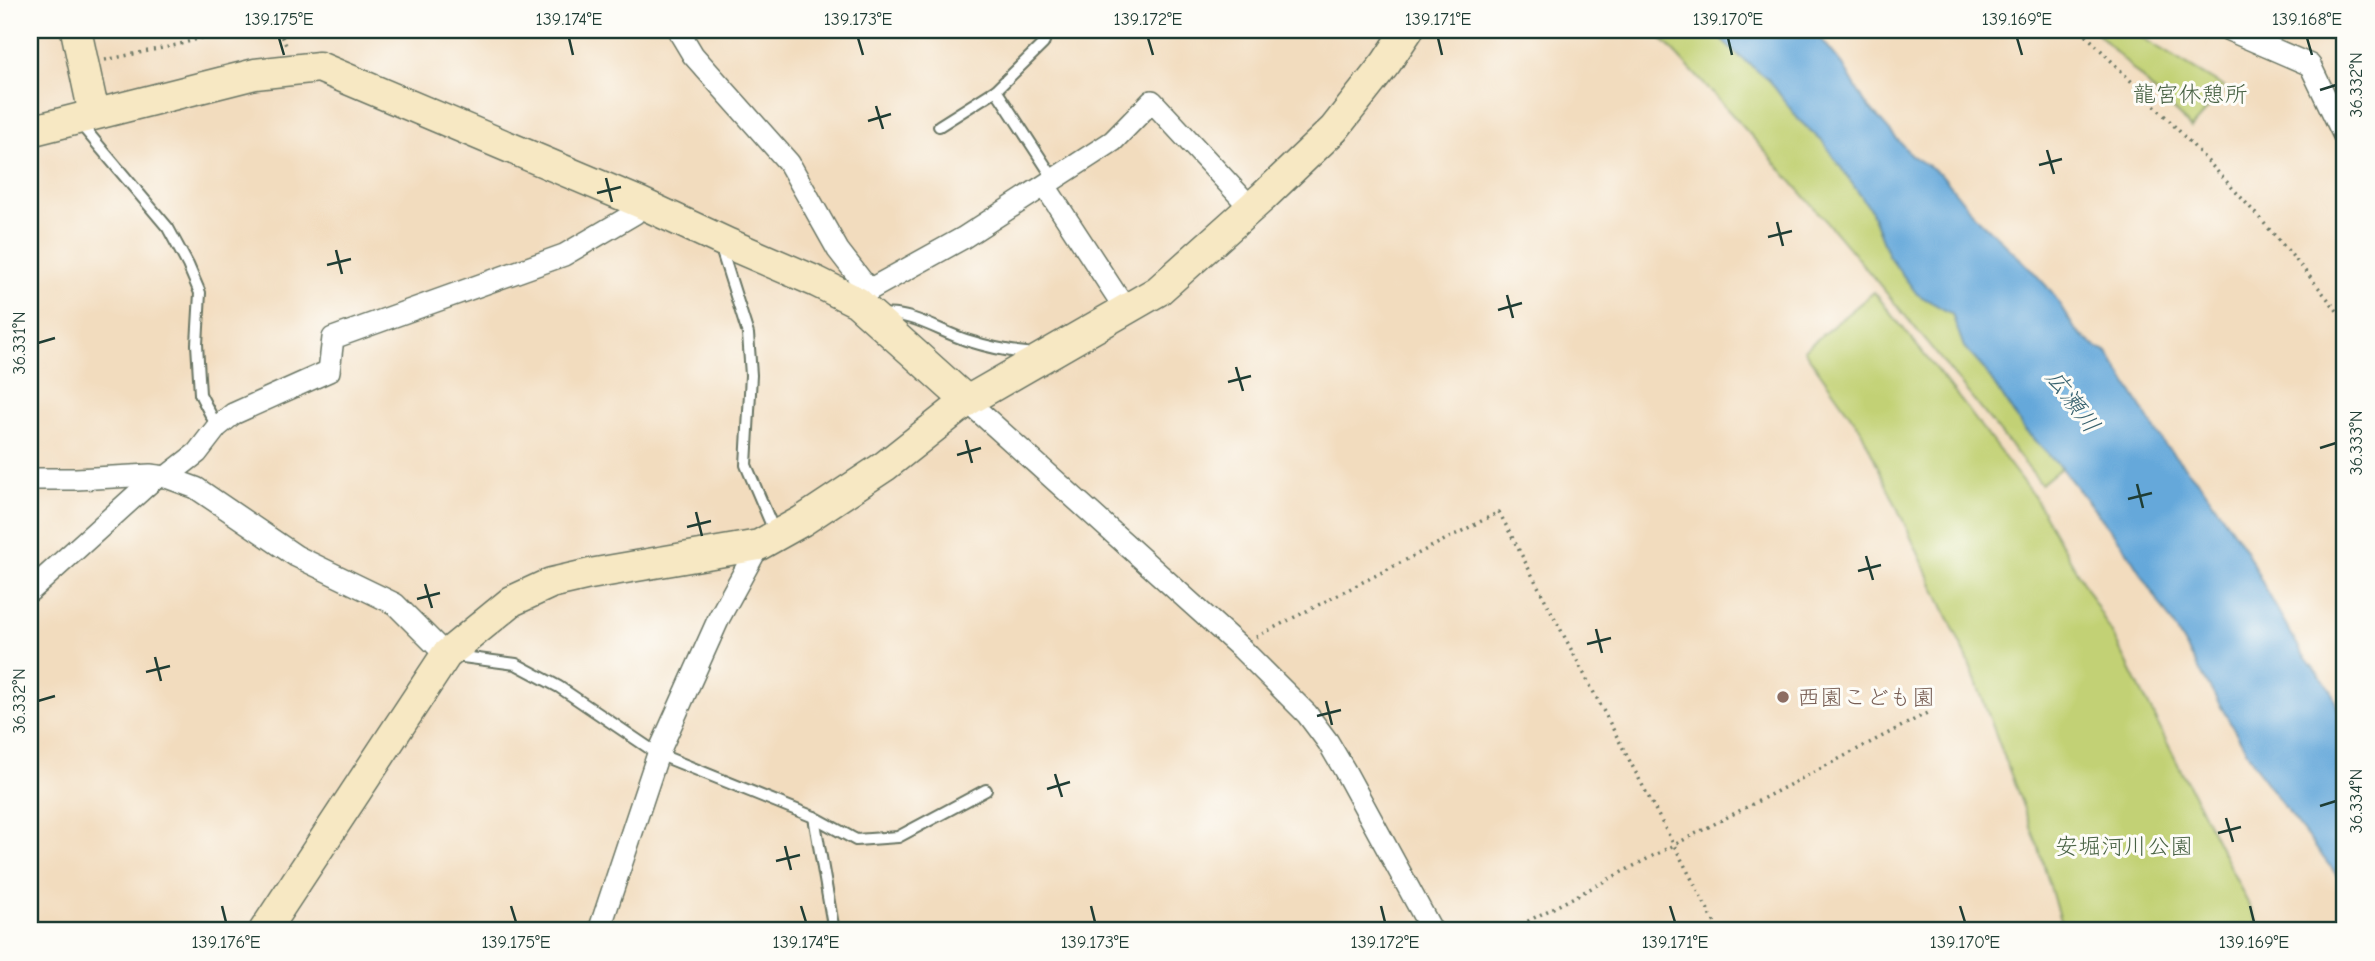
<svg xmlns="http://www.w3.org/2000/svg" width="2375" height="961" font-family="'Comic Neue','Klee One',sans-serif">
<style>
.green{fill:#c2d174;stroke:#708754;stroke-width:2}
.water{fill:#65a8da;stroke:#427287;stroke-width:2}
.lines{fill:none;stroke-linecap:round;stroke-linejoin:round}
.lane-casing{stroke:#697564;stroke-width:14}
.street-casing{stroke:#697564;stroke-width:24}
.secondary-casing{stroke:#697564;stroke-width:33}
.path{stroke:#697564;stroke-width:3.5;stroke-dasharray:2 5;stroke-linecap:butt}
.lane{stroke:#fff;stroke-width:10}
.street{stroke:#fff;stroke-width:21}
.secondary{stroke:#f7e8c3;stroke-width:30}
.ticks{fill:none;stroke:#1f3d34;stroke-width:2.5}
.education-dot{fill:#8d6e63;stroke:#fdfcf7;stroke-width:2.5}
.labels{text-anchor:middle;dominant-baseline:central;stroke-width:6;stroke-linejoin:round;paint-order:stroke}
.park-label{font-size:23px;fill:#486244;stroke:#fdfcf7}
.education-label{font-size:23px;fill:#785e54;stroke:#fdfcf7;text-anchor:start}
.water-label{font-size:24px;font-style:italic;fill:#38626e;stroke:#fdfcf7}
.neatline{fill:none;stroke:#1f3d34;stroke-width:2.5}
.ticks-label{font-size:18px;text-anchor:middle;fill:#1f3d34}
</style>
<rect width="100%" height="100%" fill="#fdfcf7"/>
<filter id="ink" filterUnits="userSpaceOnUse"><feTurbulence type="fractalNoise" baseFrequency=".0143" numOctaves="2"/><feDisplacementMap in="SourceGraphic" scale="14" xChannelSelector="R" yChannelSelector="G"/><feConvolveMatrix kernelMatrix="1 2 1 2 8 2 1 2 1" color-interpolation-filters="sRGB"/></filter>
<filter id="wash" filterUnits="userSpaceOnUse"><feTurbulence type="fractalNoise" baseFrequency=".00686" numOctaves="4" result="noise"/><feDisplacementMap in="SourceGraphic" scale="28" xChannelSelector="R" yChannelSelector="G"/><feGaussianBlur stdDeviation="1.57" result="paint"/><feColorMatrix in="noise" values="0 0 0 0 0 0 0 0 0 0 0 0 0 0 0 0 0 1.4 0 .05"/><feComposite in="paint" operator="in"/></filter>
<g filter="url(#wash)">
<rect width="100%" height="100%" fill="#f2dcbe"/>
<g class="green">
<path d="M1653,30H1711L1733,51L1769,80L1799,120L1823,142L1870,209L1888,255L1917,294L1952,314L1964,347L1984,369L2024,429L2061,468L2041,484C1917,328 1791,173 1653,30Z"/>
<polygon points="2094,30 2129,30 2224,87 2222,93 2191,128"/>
<polygon points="1874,292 1963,403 2035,498 2113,635 2262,931 2063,931 2039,849 1967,658 1861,430 1804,350"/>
</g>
<polygon class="water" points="1711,30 1814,30 1843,65 1865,103 1911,155 1942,175 1973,214 2029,267 2052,292 2076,331 2096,347 2108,353 2164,444 2203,487 2246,550 2265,588 2302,653 2331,690 2345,729 2345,886 2262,777 2172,623 2123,545 2061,468 2024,429 1984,369 1964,347 1952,314 1917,294 1888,255 1870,209 1823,142 1799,120 1769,80 1733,51"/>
</g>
<g filter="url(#ink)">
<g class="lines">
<defs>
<g id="lane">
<polyline points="996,90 1054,179"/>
<polyline points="78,121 168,228 188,265 200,293 197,344 200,394 217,427"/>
<polyline points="939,126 996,90 1043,44 1046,35 1041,30"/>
<polyline points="728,245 723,255 748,334 751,375 746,465 775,533"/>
<path d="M881,315C910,311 939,331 966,340C985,346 1006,351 1026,353L1031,358"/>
<polyline points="455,656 516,664 559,687 658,754 814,817 856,840 898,837 986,790"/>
<polyline points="814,817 834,931"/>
</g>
<g id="street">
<polyline points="678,30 693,55 789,163 838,250 869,290"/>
<polyline points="2229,30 2310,65 2345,138"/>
<polyline points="1045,186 1126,310"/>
<polyline points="857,302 869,290 963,238 1113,141 1152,101 1251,208"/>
<polyline points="967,401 1242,649 1307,714 1328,742 1345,771 1432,931"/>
<polyline points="166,477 197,453 217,427 233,414 329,371 333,338 564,255 634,214 641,203"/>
<polyline points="30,479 76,479 150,475 166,477 196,488 296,556 395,604 446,655"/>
<polyline points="30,591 156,477"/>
<polyline points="599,931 658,754 719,618 759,545"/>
</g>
<g id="secondary">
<polyline points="76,30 94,114"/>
<polyline points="30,131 255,74 319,67 641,203 729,244 817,282 857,302 967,401"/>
<polyline points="264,931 446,655 512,601 551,583 590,574 759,545 802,521 885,466 967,401 1158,291 1263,197 1334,129 1386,63 1408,30"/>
</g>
</defs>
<use href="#lane" class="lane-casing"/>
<use href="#street" class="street-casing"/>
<use href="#secondary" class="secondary-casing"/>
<g class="path">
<polyline points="279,30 286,45"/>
<path d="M2081,30C2173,124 2265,217 2345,321"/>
<polyline points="2147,30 2194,41 2202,30"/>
<polyline points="105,60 177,45 229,30"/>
<polyline points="1256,637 1499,512 1719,931"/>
<polyline points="1509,931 1929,712"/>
</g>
<use href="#lane" class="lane"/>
<use href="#street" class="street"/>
<use href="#secondary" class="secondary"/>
</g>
</g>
<path class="ticks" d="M279,38L284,55M569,38L573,55M858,38L863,55M1148,38L1153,55M1438,38L1442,55M1728,38L1732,55M2017,38L2022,55M2307,38L2312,55M2320,90L2336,85M876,106L883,129M868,121L891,114M2047,150L2054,174M2039,165L2062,159M606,178L612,202M597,193L621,187M1777,222L1783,246M1768,237L1792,231M336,250L342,274M327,265L351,259M1507,295L1513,318M1498,310L1522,303M38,343L55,338M1236,367L1243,391M1228,382L1251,376M966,440L972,463M2320,448L2336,443M957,455L981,448M2137,484L2143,508M2128,499L2152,493M696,512L702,536M687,527L711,521M1866,556L1873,580M1858,571L1881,565M425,584L432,608M417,599L440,593M1596,629L1602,653M1587,644L1611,638M155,657L161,681M146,672L170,666M38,701L55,696M1326,701L1332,725M1317,716L1341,710M1055,774L1062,797M1047,789L1070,782M2320,806L2336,801M2226,818L2233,842M2218,833L2241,827M785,846L791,870M776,861L800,855M222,906L226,922M511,906L516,922M801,906L806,922M1091,906L1095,922M1381,906L1385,922M1670,906L1675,922M1960,906L1965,922M2250,906L2254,922"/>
<circle class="education-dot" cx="1783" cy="697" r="7"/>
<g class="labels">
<g class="park-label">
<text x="2190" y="94">龍宮休憩所</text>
<text x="2124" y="846">安堀河川公園</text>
</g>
<g class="education-label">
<text x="1797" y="697">西園こども園</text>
</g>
<g class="water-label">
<text transform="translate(2073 401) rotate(53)">広瀬川</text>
</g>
</g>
<rect width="2375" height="961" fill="none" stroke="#fdfcf7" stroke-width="77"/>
<rect x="38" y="38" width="2298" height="884" class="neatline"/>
<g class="ticks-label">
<text x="279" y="25">139.175°E</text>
<text x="569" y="25">139.174°E</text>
<text x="858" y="25">139.173°E</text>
<text x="1148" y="25">139.172°E</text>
<text x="1438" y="25">139.171°E</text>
<text x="1728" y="25">139.170°E</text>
<text x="2017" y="25">139.169°E</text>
<text x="2307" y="25">139.168°E</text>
<text transform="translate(2356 85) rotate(-90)" y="6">36.332°N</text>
<text transform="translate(19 343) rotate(-90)" y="6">36.331°N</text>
<text transform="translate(2356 443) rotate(-90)" y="6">36.333°N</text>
<text transform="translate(19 701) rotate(-90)" y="6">36.332°N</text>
<text transform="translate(2356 801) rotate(-90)" y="6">36.334°N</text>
<text x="226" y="948">139.176°E</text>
<text x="516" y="948">139.175°E</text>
<text x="806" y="948">139.174°E</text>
<text x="1095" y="948">139.173°E</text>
<text x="1385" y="948">139.172°E</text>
<text x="1675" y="948">139.171°E</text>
<text x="1965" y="948">139.170°E</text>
<text x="2254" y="948">139.169°E</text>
</g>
</svg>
